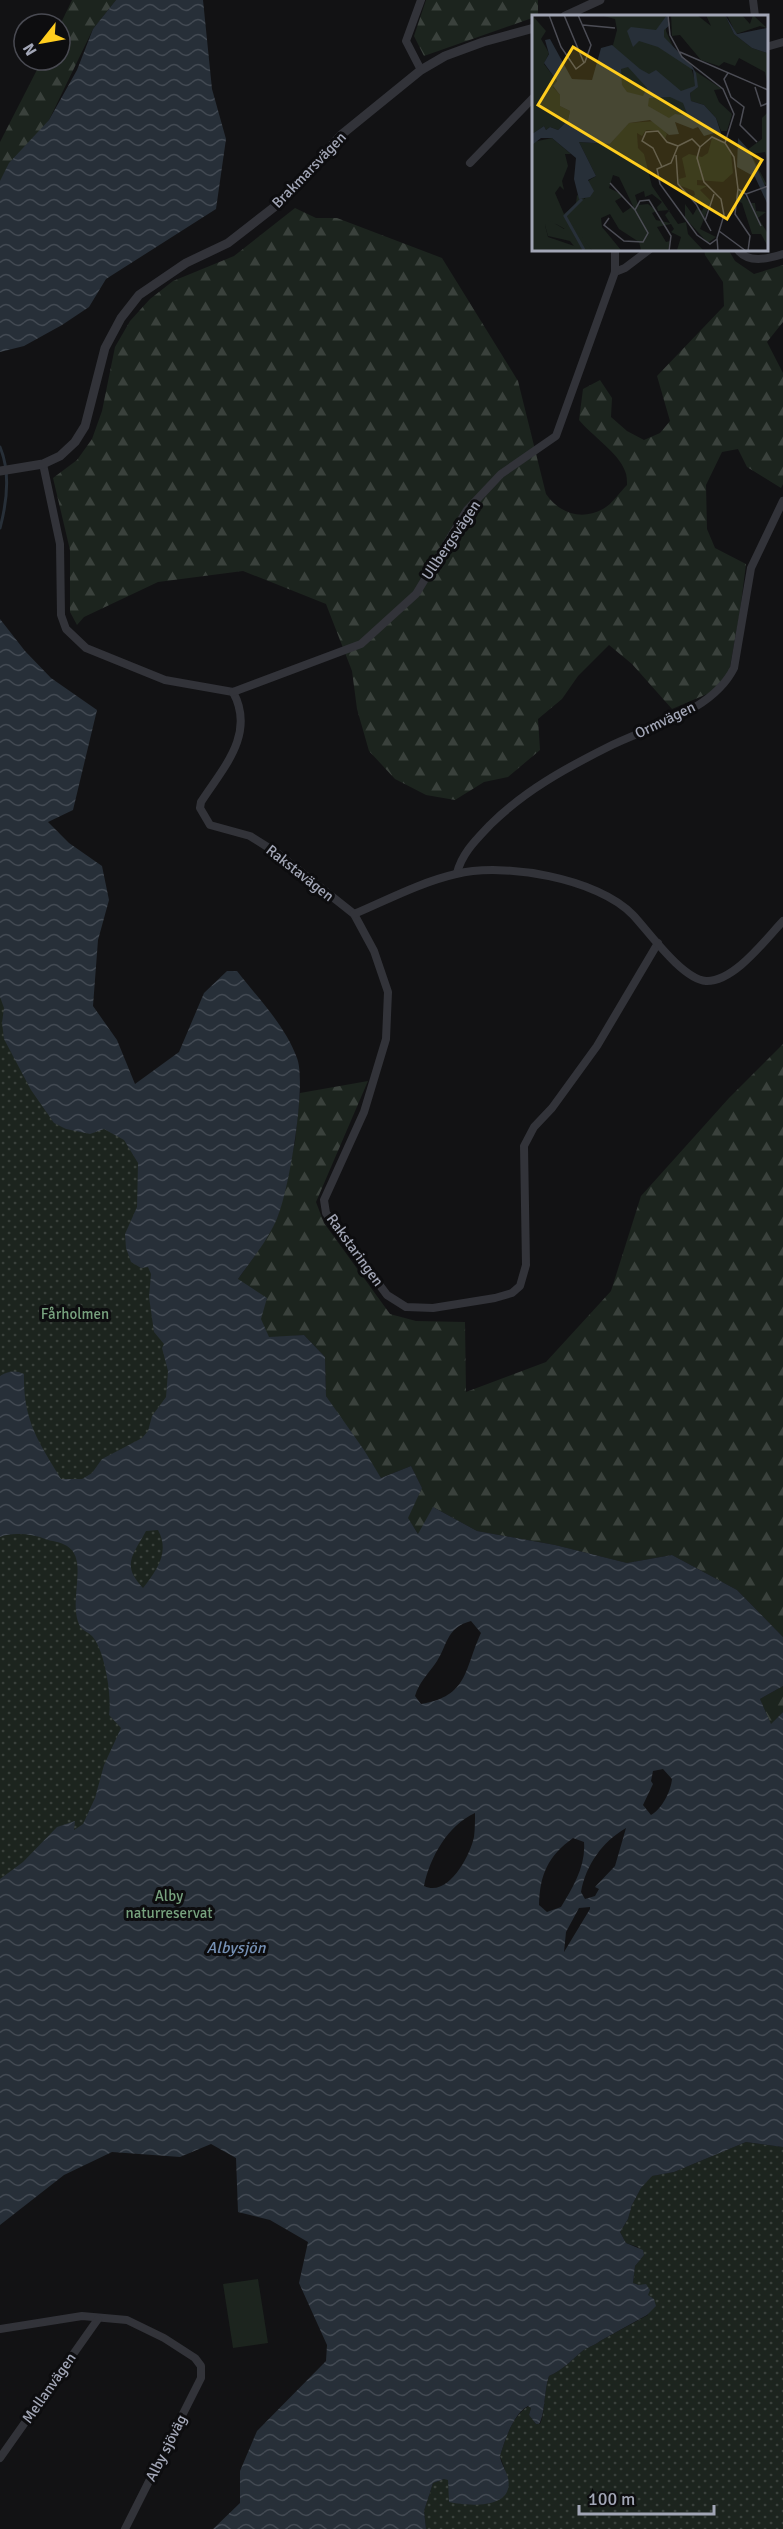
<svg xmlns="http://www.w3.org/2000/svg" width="783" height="2529" font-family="Signika,sans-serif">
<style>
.green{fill:#1c241e}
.forest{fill:url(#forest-firs)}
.park{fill:url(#park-dots)}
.water{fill:url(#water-waves);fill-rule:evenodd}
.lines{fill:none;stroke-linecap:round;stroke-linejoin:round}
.stream{stroke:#272f38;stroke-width:3}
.minor{stroke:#323339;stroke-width:8}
.tertiary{stroke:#323339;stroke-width:9}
.labels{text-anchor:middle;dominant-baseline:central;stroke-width:6;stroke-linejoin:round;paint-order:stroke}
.street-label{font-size:15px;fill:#a2a6b6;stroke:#0d0d0f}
.park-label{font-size:15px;fill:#77a27e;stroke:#0d0d0f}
.water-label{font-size:16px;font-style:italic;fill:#7590b4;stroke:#0d0d0f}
.inset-river{fill:none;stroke:#272f38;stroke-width:3}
.inset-road{fill:none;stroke:#4c4d55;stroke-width:1.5}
.view{fill:#ffcd1e;fill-opacity:0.15;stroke:#ffcd1e;stroke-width:3}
.inset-edge{fill:none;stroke:#a2a6b6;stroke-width:3}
</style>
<defs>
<pattern id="forest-firs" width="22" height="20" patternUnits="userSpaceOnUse" patternTransform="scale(1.5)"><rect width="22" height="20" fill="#1c241e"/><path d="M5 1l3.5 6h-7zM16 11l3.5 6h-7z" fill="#3a413c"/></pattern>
<pattern id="park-dots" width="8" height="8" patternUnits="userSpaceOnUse" patternTransform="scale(1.5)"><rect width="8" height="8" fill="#1c241e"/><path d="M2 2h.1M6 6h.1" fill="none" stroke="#3a413c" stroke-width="1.8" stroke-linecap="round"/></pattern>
<pattern id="water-waves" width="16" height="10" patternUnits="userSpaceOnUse" patternTransform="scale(1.5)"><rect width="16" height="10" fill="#272f38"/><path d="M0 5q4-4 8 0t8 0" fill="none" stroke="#434a53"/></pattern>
</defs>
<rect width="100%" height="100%" fill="#121214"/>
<polygon class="green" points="258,2279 268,2343 233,2348 223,2284"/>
<g class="forest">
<polygon points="72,0 116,0 93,29 49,120 0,183 0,142 42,60 60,60 60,25"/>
<polygon points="426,0 538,0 538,16 424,56 414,36"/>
<path d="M295,208L316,218H337L442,258L518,381L546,494C559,513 581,521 603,509C612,504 620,492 627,485C627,481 627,475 625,471C619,453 591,435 579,420L583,389L600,380L612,398L611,417L627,431L644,440L660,433L670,421L657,376L724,306L723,282L705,255L704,249H728L735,261L754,274L783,265V322L767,342L783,373V484L781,488L747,467L738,449L722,452L706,485L707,529L715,548L746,564L740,611L729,672L714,691L672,709L632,664L609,645L578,676L562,699L538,719L540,750L508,777L484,782L455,800L426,795L395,779L369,751L357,709L352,671L326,604L243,571L158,582L84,617L77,625L70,612V550L53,478L77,460L92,439L102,411L115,347L130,321L150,299L173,281L234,256Z"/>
<polygon points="783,1044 783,1637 737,1590 672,1555 627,1563 555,1545 477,1531 433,1507 419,1535 407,1518 422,1488 411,1466 381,1478 326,1396 325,1357 304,1335 269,1338 238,1279 254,1257 278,1216 295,1142 300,1093 368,1081 316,1202 324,1223 390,1314 416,1321 465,1322 466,1392 546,1362 611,1291 641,1196 729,1098"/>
<polygon points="783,1686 783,1712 771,1725 760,1699"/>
</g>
<g class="park">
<polygon points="0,914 179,1189 368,2013 0,2151"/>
<path d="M746,2142L783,2147V2529H426L424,2511L433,2483L444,2479L505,2470L500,2456C505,2440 513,2414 529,2406L531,2408L529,2415L536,2424H540C545,2416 544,2390 549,2376C562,2370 570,2362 580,2353C586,2347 594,2346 600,2341L648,2315V2295L639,2285L633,2283L635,2266L644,2255L638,2247L626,2243L620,2232L628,2219L632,2205L641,2188L651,2176L674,2172Z"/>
</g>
<g class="water">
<polygon points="116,0 203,0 212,89 226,139 216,209 106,279 89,307 62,325 24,346 0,352 0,181 9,163 49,120 77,70 93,29"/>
<path d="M0,619L25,651L51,678L97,710L73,810L48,822L69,843L102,866L109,900L98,940L93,1006L117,1040L135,1084L179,1052L204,993L227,971H237C257,997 285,1025 297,1058C307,1084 289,1189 278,1216C269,1239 252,1259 238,1279L267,1298L261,1319L269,1337L304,1335L325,1357L326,1396L364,1450L381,1478L411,1466L422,1488L408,1518L418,1534L433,1507L477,1531L555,1545L627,1563L672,1555L737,1590L783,1637V1686L760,1699L771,1724L783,1712V2147L746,2142L674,2172L652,2176L641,2188L632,2205L628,2219L620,2232L626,2243L643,2250L644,2255L635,2266L633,2283L639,2285L646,2284L650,2290L648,2295L654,2299L656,2306L647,2315L600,2341C594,2346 586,2347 580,2353C570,2362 562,2370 549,2376C544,2390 545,2416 539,2424H536L529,2415L531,2408L528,2406C513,2414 505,2440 500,2456C501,2464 506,2470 508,2478C515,2510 467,2506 449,2502L448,2480L444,2479L433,2483L424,2511L426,2529H213L240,2503V2471L257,2431L326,2361L327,2345L299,2283L308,2242L270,2220L238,2212L236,2158L211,2144L180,2157L112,2152L64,2175L0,2225V1879L23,1862L57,1827L75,1821L74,1830L83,1824L95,1798L104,1765L121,1728L109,1715C112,1697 105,1650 92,1636C89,1633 84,1631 81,1628C66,1604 90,1560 67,1546C61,1542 51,1541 45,1539C32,1534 12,1532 0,1537V1376C8,1371 15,1370 24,1374C23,1420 38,1441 61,1479H82L92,1473L102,1459L142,1438L148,1431L152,1416L166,1397L168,1371L162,1348L164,1344L154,1332L149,1297L151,1274L148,1267L141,1268L131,1262L126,1248L125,1234L137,1207L138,1163L124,1140L104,1129L90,1134L66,1129L54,1123L31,1090L4,1039L2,1023L4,1008L0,997ZM158,1530C170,1552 157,1570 143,1588C121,1565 133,1555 146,1531ZM471,1621L481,1633C464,1669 469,1696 421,1704L415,1696C419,1683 427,1675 435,1664C448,1646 445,1628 471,1621ZM663,1769L672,1779C671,1791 662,1809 651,1815L643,1805L653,1784L651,1781L653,1771ZM475,1813C475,1820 475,1829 474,1837C470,1856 448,1898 424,1886C430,1857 448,1825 475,1813ZM626,1828L615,1866L595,1887L599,1889L595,1896L585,1899L581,1892C586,1865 602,1842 626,1828ZM573,1838L584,1842C586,1866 573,1887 561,1907L547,1912L539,1905C540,1874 548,1856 573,1838ZM590,1907V1909L564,1952L566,1932L579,1908Z"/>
</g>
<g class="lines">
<path class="stream" d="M0,447C11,473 7,502 0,528"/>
<g class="minor">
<polyline points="753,0 755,16"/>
<polyline points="766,47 783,42"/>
<polyline points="421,70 406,41 421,0"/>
<polyline points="470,163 534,97"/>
<path d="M737,249C748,264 767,259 783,254"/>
<polyline points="615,272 625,268 650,249"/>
<polyline points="43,464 60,544 61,615 66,629 86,648 165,680 233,692"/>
<path d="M233,692C256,734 223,768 201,802L200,808L210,825L250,836L277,853L354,914L374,951L388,992L386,1039L364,1112L324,1200L326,1213L387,1295L406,1307L433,1308L495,1298L512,1293L520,1286L526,1265L524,1146L534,1127L552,1108L597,1046L658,943"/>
<polyline points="233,692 361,644 416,594 467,510 501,474 556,436 615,272 615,249"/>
<path d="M457,873C462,853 476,840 490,825C524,791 566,768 608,747C650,726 712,712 734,668L751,568L783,501"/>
<path d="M354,914C387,900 421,882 456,874C503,862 598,878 633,915C649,932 682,979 706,981C734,982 765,940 783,921"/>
<polyline points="0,2329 82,2316 127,2320 164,2338 195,2358 201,2366 201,2378 125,2529"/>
<polyline points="0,2458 98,2319"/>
</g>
<g class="tertiary">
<polyline points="565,16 600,0"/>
<polyline points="0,471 43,464 60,456 75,442 85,426 105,348 121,318 139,295 186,263 228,243 282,201 341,135 421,70 445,56 483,42 534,28"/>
</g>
</g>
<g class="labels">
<g class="street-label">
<text transform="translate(309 170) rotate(-46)">Brakmarsvägen</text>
<text transform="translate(451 540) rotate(-56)">Ullbergsvägen</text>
<text transform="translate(665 720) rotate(-26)">Ormvägen</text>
<text transform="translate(300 873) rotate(38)">Rakstavägen</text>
<text transform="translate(355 1250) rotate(54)">Rakstaringen</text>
<text transform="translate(49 2388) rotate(-55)">Mellanvägen</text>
<text transform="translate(166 2448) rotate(-63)">Alby sjöväg</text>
</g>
<g class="park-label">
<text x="75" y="1314">Fårholmen</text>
<text x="169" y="1896">Alby<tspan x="169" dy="17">naturreservat</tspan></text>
</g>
<g class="water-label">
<text x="236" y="1948">Albysjön</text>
</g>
</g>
<g transform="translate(532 15)">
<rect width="236" height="236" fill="#121214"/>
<path d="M195,0H210L218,9L221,0L235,13L228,11L204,19Z" fill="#1c241e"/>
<path d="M139,0H165L179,11L174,0H193L202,19L220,33L235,38V67L233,57L207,43L203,51L192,47L187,51L169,45L148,20L140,21ZM163,56L190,74L182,75L187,87L200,99L195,116H189L184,103L172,90L159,86L158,78L165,70ZM235,98V144L233,137L219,139L235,170L231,169L215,135L230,124V103ZM124,106L135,119L133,124L126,115H114L110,121L105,118L106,133L112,139L120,171L146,209L154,207L156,219L171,235H145L149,222L139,217L142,214L139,209L125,212L134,227L138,226L136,236L109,235L107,227L87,214L78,199L69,203L70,212L89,235H60L36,210L33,214L24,209L13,210L16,222L54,235H0L1,127L20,123L39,139H33L36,151L30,166L32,175L28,171L23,178L32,199L44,189L45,180L53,184L56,166L64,161L47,127L78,129L96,108ZM81,160L87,162L101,191L91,198L83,186L90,182L87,178L77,173ZM112,176L113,182L120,179L130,187L125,192L126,196L138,195L133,200L138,208L124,205L120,198L125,196L116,189L106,190L103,180ZM180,123L192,128L199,138L201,158L191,167L165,165V170L175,171L168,175L179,186L168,214L184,222L176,228L153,203V189L161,200L165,193L170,196L172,192L158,182L163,180L162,176L147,170V164L154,162L150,143L157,139L170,142L176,138ZM207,174L218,188H223L224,196L234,197L226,203L235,217V230L229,219H220L210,188L204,185Z" fill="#1c241e" fill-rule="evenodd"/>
<path d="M17,205L32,214L38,206L60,235H45L38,226L16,221L13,210Z" fill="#1c241e"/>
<path d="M0,0L14,16L9,24L17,38L12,49L25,66L21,72L28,80V91L38,96L36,105L26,115L18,112L14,115L12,111L0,119ZM68,0H135L134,16L146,43L159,52L165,73L153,78L169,104L133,105L63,82L74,35L81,30L85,15L83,4Z" fill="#1c241e"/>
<path d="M135,0L138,10L132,15V22L160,51L164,58L166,72L158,78L159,86L172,90L184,103L190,121L186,117L172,121L166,112L161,114L143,107L147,119L137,120L118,105L97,108L78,129L47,127L64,161L56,165L62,176L58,182L47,184L42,164L44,143L20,123H9L0,130V119L12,111L14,115L18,112L26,115L36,105L38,96L28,91V80L21,71L25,66L12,48L17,39L13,25L18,24L40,64L60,65L69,33L80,30L108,54L117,59L124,55L149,76L163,71L161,55L126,32L107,26L101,32L95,16L99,12L124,15ZM96,52L115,73L111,81L95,77L90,70L89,54ZM138,82L151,88L156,101L143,99L137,103L116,91L117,83ZM193,0L205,19L235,13V38L220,33L202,19ZM206,123L216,134L235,175V188L223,162L205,152Z" fill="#272f38" fill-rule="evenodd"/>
<path class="inset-river" d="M50,184L33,201L52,235"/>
<path class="inset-road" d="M17,0L29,32L44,54L53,47L59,30L46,0M32,0L52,48M136,0L138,20L150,42L191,74L202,99L193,128M51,10L83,13M148,37L236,75M196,58L192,64L199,82L212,92L208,110L225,127M223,72L229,91L236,88M193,128L202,142L206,174L203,199L218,221L216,236M146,131L139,148L125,154L128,169L165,220L178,229L185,224M146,131L160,124L168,132M168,132L165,143L172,167L189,184L192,200L185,223L186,236M168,132L180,122L193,128M144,140L146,169L164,189L179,216M130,152L121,133L110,126L114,117L126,116L135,127L146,131M78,168L103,195M206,174L214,179L229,211M214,179L236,171M77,203L72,210L92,226L111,227L116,218L103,195L108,186L117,185L139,221L137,236M173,206L182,179M187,216L214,236"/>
<path class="view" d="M41,32L230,145L195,204L6,90Z"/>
<rect width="236" height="236" class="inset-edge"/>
</g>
<g transform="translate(42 42) rotate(239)"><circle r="28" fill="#0d0d0f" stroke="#494a52" stroke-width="1.5"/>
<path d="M0-4.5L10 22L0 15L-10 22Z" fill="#ffcd1e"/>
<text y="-9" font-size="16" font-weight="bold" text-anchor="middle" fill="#a2a6b6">N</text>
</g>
<path d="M579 2505v9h135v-9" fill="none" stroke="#a2a6b6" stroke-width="3"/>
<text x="588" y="2505" font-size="18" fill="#a2a6b6" stroke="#0d0d0f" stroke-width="4.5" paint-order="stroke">100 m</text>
</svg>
